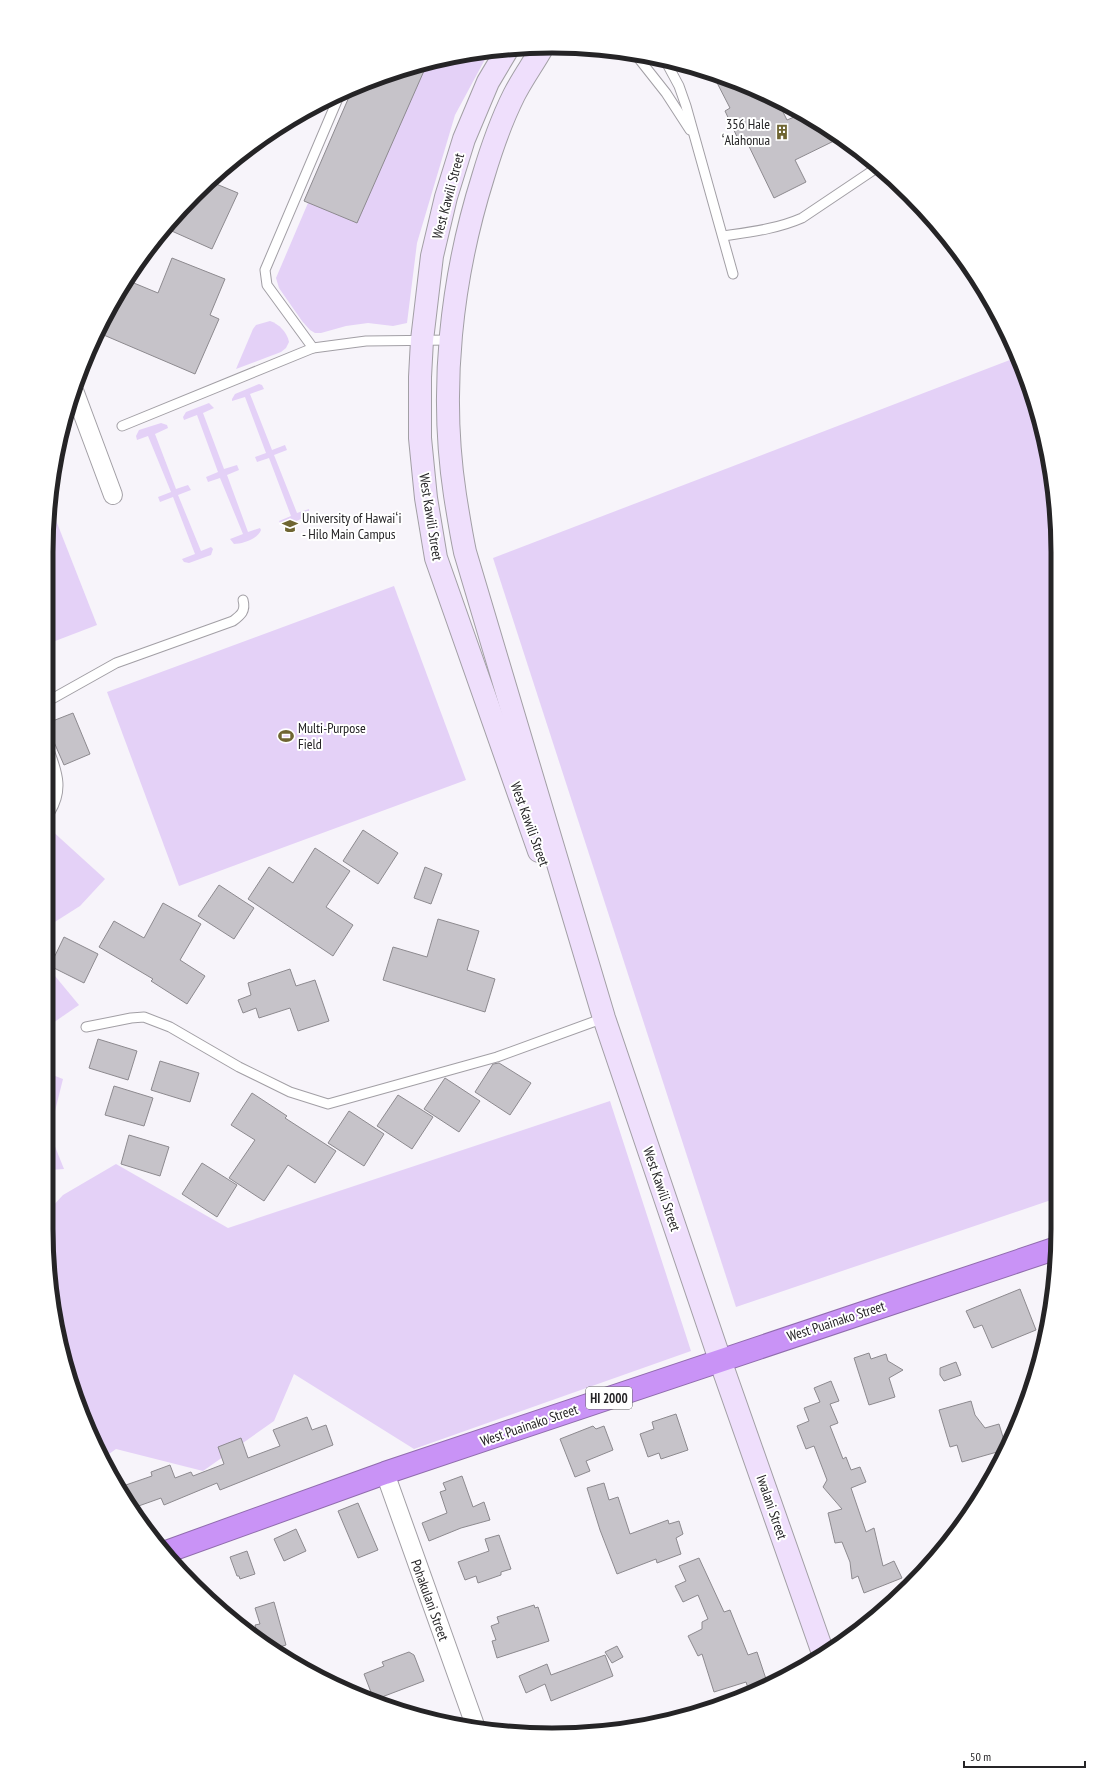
<svg xmlns="http://www.w3.org/2000/svg" width="1104" height="1781" font-family="'PT Sans Narrow',sans-serif">
<style>
.green{fill:#e4d1f7}
.building{fill:#c6c3c9;stroke:#8d8a8f}
.lines{fill:none;stroke-linecap:round;stroke-linejoin:round}
.lane-casing{stroke:#a29fa5;stroke-width:11}
.street-casing{stroke:#a29fa5;stroke-width:20}
.secondary-casing{stroke:#a29fa5;stroke-width:24}
.highway-casing{stroke:#906cad;stroke-width:24}
.lane{stroke:#fff;stroke-width:9}
.street{stroke:#fff;stroke-width:18}
.secondary{stroke:#efdffc;stroke-width:22}
.highway{stroke:#c993f6;stroke-width:22}
.labels{text-anchor:middle;dominant-baseline:central;stroke-width:4;stroke-linejoin:round;paint-order:stroke}
.shield{fill:#fff;stroke:#666667;stroke-width:1}
.shield-label{font-size:13px;font-weight:bold;fill:#252426}
.poi-label{font-size:14px;fill:#252426;stroke:#fff;text-anchor:start}
.street-label{font-size:14px;fill:#252426;stroke:#fff}
.rim{fill:none;stroke:#252426;stroke-width:5}
</style>
<rect width="100%" height="100%" fill="#f7f4fa"/>
<g class="green">
<polygon points="486,50 490,50 455,115 417,243 407,323 393,326 368,323 346,326 321,333 315,333 310,330 302,321 279,288 276,278 357,88 389,73"/>
<path d="M270,321C279,324 287,332 289,342L286,348L281,352L236,369L253,329L256,325Z"/>
<polygon points="1015,358 1041,421 1057,519 1054,1199 736,1307 493,558"/>
<path d="M259,384L262,385L264,389L250,394L272,450L285,445L287,450L274,455L297,513L309,509V513C305,519 288,525 280,523L279,521L291,516L269,458L257,462L255,457L266,453L245,397L232,401V399L235,394Z"/>
<path d="M209,403L214,408L203,413L224,469L237,465L239,470L227,475L248,532L260,528L261,530C258,539 242,544 234,544L230,539L243,534L220,478L208,482L206,477L218,472L197,415L184,420L183,417L186,412Z"/>
<polygon points="161,423 167,425 168,428 155,434 176,489 188,485 191,490 178,495 201,551 211,547 213,549 211,555 189,563 184,562 182,559 195,554 173,497 160,502 158,497 171,492 148,436 137,440 136,436 139,430"/>
<polygon points="50,505 97,625 50,643"/>
<polygon points="394,586 466,780 179,886 107,692"/>
<polygon points="50,829 105,879 80,906 50,925"/>
<polygon points="50,970 79,1005 50,1025"/>
<polygon points="50,1074 63,1079 50,1131"/>
<polygon points="610,1101 691,1351 414,1449 294,1374 274,1421 203,1471 116,1449 102,1459 73,1391 50,1295 50,1209 63,1195 116,1164 228,1228"/>
<polygon points="50,1134 64,1169 50,1170"/>
</g>
<g class="building">
<polygon points="427,64 357,223 304,201 352,90 389,73"/>
<polygon points="713,75 776,98 787,120 801,114 840,138 795,160 806,182 774,198 745,138 739,141 725,111 730,108"/>
<polygon points="209,181 238,193 212,249 165,228"/>
<polygon points="172,258 225,279 210,315 219,319 195,374 99,333 129,281 158,293"/>
<polygon points="73,713 90,754 64,765 50,733 50,722"/>
<polygon points="363,830 398,853 378,884 343,861"/>
<polygon points="315,848 350,871 326,907 353,925 333,956 248,899 269,867 293,883"/>
<polygon points="425,867 442,874 431,904 414,898"/>
<polygon points="219,885 254,908 234,939 198,916"/>
<polygon points="163,903 201,924 180,960 205,976 187,1004 151,981 153,979 99,947 114,921 144,938"/>
<polygon points="438,919 479,931 467,970 495,979 485,1012 383,980 393,947 427,957"/>
<polygon points="64,937 98,954 84,983 50,966"/>
<polygon points="290,969 296,986 315,980 329,1021 298,1031 290,1008 259,1018 256,1008 243,1013 238,1000 251,995 248,983"/>
<polygon points="98,1039 137,1051 128,1080 89,1068"/>
<polygon points="160,1061 199,1073 190,1102 151,1090"/>
<polygon points="499,1063 531,1083 510,1115 475,1092 493,1064"/>
<polygon points="445,1078 480,1101 459,1132 424,1109"/>
<polygon points="114,1086 153,1098 144,1126 105,1115"/>
<polygon points="252,1093 287,1116 285,1118 336,1151 315,1183 288,1165 264,1201 229,1178 255,1140 231,1125"/>
<polygon points="398,1095 433,1117 412,1149 377,1126"/>
<polygon points="349,1111 384,1134 364,1166 328,1143"/>
<polygon points="129,1135 169,1147 160,1176 121,1164"/>
<polygon points="202,1163 237,1185 217,1217 182,1194"/>
<polygon points="1020,1289 1036,1330 992,1348 982,1325 974,1328 966,1311"/>
<polygon points="869,1353 871,1359 886,1354 888,1361 903,1370 889,1378 895,1397 869,1405 854,1358"/>
<polygon points="956,1362 961,1375 944,1381 940,1375 940,1368"/>
<polygon points="831,1381 839,1401 830,1404 838,1423 830,1426 843,1459 846,1457 851,1470 860,1467 866,1482 851,1488 866,1532 874,1528 883,1566 894,1561 902,1578 864,1593 858,1576 852,1579 850,1562 842,1542 835,1543 828,1513 842,1509 823,1487 827,1480 814,1446 806,1449 797,1426 809,1421 804,1408 820,1402 814,1388"/>
<polygon points="971,1401 975,1415 985,1428 999,1424 1006,1447 1004,1450 962,1462 957,1445 950,1447 939,1410"/>
<polygon points="676,1414 688,1450 661,1459 659,1453 648,1457 640,1434 654,1429 652,1422"/>
<polygon points="307,1417 312,1430 326,1425 333,1445 220,1490 217,1483 164,1505 161,1498 133,1508 120,1487 152,1476 151,1472 170,1465 175,1478 191,1472 193,1476 224,1464 218,1447 241,1438 248,1458 280,1446 273,1430"/>
<polygon points="593,1426 596,1429 604,1426 613,1450 586,1461 590,1471 575,1477 560,1439"/>
<polygon points="462,1476 473,1507 484,1502 490,1520 461,1528 429,1541 422,1523 447,1513 440,1492 446,1490 443,1483"/>
<polygon points="604,1483 609,1500 618,1497 630,1534 668,1520 669,1524 679,1521 683,1534 676,1538 681,1554 657,1563 656,1559 617,1574 600,1530 587,1488"/>
<polygon points="358,1503 378,1550 358,1558 338,1511"/>
<polygon points="296,1529 306,1551 284,1561 274,1539"/>
<polygon points="499,1535 511,1569 501,1572 501,1575 478,1583 476,1576 465,1580 458,1562 489,1551 485,1539"/>
<polygon points="247,1551 255,1574 240,1579 239,1576 237,1576 230,1557"/>
<polygon points="699,1558 724,1612 730,1610 748,1655 757,1652 768,1685 749,1691 746,1682 714,1692 702,1654 698,1656 688,1636 702,1629 702,1622 708,1619 698,1595 683,1602 675,1586 686,1581 679,1566"/>
<polygon points="274,1602 286,1645 273,1649 259,1640 255,1625 260,1624 255,1608"/>
<polygon points="534,1605 535,1608 538,1607 549,1641 497,1658 492,1641 496,1640 491,1626 499,1623 497,1617"/>
<polygon points="617,1646 623,1657 612,1663 605,1652"/>
<polygon points="409,1652 414,1655 424,1681 374,1700 364,1674 384,1666 382,1662"/>
<polygon points="605,1655 613,1676 551,1701 545,1684 526,1693 519,1676 547,1664 551,1675"/>
</g>
<g class="lines">
<defs>
<g id="lane">
<polyline points="636,55 666,93 690,130"/>
<polyline points="665,60 679,86 686,106 733,274"/>
<polyline points="339,96 265,270 267,285 313,348 366,341 451,340"/>
<path d="M723,236C750,232 777,229 802,218L878,167"/>
<polyline points="122,426 313,348"/>
<path d="M50,700L116,663L233,621C241,615 246,611 243,600"/>
<path d="M50,753C58,774 63,791 50,812"/>
<polyline points="86,1027 131,1018 144,1017 170,1027 239,1067 290,1092 328,1104 497,1057 604,1018"/>
</g>
<g id="street">
<polyline points="75,393 113,495"/>
<polyline points="385,1473 476,1728"/>
</g>
<g id="secondary">
<path d="M542,48C533,64 522,79 514,95C501,121 491,150 483,177C451,279 439,390 455,495C458,514 461,533 465,552L604,1018L720,1360L823,1653"/>
<polyline points="507,50 488,82 464,139 446,197 432,256 422,340 420,377 420,438 426,498 436,558 539,851"/>
</g>
<polyline id="highway" points="166,1552 385,1473 1054,1249"/>
</defs>
<use href="#lane" class="lane-casing"/>
<use href="#street" class="street-casing"/>
<use href="#secondary" class="secondary-casing"/>
<use href="#highway" class="highway-casing"/>
<use href="#lane" class="lane"/>
<use href="#street" class="street"/>
<use href="#secondary" class="secondary"/>
<use href="#highway" class="highway"/>
</g>
<defs>
<symbol id="building-bare" viewBox="-9 -9 18 18"><path d="M-4-6H4V6H1V3H-1V6H-4ZM-2.5-4.3h1.7v1.8h-1.7ZM.8-4.3h1.7v1.8H.8ZM-2.5-1h1.7V.8h-1.7ZM.8-1h1.7V.8H.8Z" fill="#6f6532" stroke="#fff" stroke-width="2.5" paint-order="stroke"/></symbol>
<symbol id="university-bare" viewBox="-9 -9 18 18"><path d="M0-5L7-2L0 1L-7-2ZM-4 1L0 2.5L4 1V4Q0 6-4 4Z" fill="#6f6532" stroke="#fff" stroke-width="2.5" paint-order="stroke"/></symbol>
<symbol id="stadium-bare" viewBox="-9 -9 18 18"><path d="M0-5a6.5 5 0 1 0 0 10a6.5 5 0 1 0 0-10ZM-3.5-1.8h7v3.6h-7Z" fill="#6f6532" stroke="#fff" stroke-width="2.5" paint-order="stroke"/></symbol>
</defs>
<g fill-rule="evenodd">
<use href="#building-bare" x="771" y="121" width="22" height="22"/>
<use href="#university-bare" x="279" y="515" width="22" height="22"/>
<use href="#stadium-bare" x="275" y="725" width="22" height="22"/>
</g>
<g class="labels">
<rect class="shield" x="586" y="1387" width="46" height="22" rx="3"/>
<g class="shield-label">
<text x="609" y="1398">HI 2000</text>
</g>
<g class="poi-label">
<text x="770" y="124" text-anchor="end">356 Hale<tspan x="770" dy="16">ʻAlahonua</tspan></text>
<text x="302" y="518">University of Hawaiʻi<tspan x="302" dy="16">- Hilo Main Campus</tspan></text>
<text x="298" y="728">Multi-Purpose<tspan x="298" dy="16">Field</tspan></text>
</g>
<g class="street-label">
<text transform="translate(448 196) rotate(-75)">West Kawili Street</text>
<text transform="translate(431 517) rotate(81)">West Kawili Street</text>
<text transform="translate(530 824) rotate(70)">West Kawili Street</text>
<text transform="translate(662 1189) rotate(71)">West Kawili Street</text>
<text transform="translate(836 1321) rotate(-18)">West Puainako Street</text>
<text transform="translate(529 1425) rotate(-19)">West Puainako Street</text>
<text transform="translate(772 1507) rotate(71)">Iwalani Street</text>
<text transform="translate(430 1600) rotate(70)">Pohakulani Street</text>
</g>
</g>
<path d="M0 0H1104V1781H0ZM552 53H552A499 499 0 0 1 1051 552V1229A499 499 0 0 1 552 1728H552A499 499 0 0 1 53 1229V552A499 499 0 0 1 552 53Z" fill="#fff" fill-rule="evenodd"/>
<path class="rim" d="M552 53H552A499 499 0 0 1 1051 552V1229A499 499 0 0 1 552 1728H552A499 499 0 0 1 53 1229V552A499 499 0 0 1 552 53Z"/>
<path d="M964 1761v6h121v-6" fill="none" stroke="#252426" stroke-width="2"/>
<text x="970" y="1761" font-size="12" fill="#252426" stroke="#ffffff" stroke-width="3" paint-order="stroke">50 m</text>
</svg>
